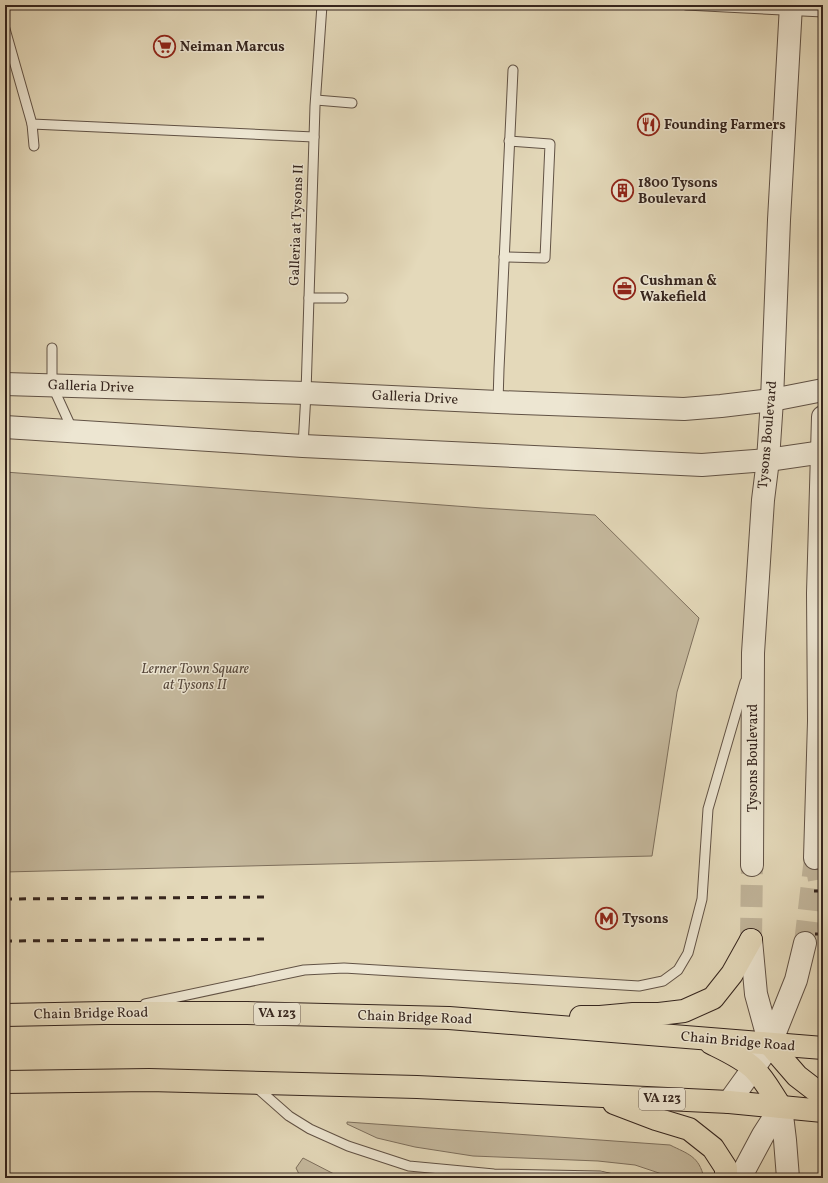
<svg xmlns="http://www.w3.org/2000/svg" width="828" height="1183" font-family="Vollkorn,serif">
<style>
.green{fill:#c6ba9f;stroke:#7e705e}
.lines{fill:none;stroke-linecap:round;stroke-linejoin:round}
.tertiary-tunnel{stroke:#c1b59b;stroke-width:22;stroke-dasharray:22 11;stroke-linecap:butt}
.primary-tunnel{stroke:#c1b59b;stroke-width:22;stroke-dasharray:22 11;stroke-linecap:butt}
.service-casing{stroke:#615245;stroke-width:11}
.tertiary-casing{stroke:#615245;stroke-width:24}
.primary-casing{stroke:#35251e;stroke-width:24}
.service{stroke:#ede6d2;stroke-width:9}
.tertiary{stroke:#ede6d2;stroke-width:22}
.primary{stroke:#e4d9ba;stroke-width:22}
.rail{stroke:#35251e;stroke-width:3;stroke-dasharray:7 7;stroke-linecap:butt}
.labels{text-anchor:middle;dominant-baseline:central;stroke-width:3;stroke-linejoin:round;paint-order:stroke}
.shield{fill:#ede6d2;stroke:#6c5f54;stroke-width:1}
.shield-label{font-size:13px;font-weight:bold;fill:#35251e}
.poi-label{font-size:14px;font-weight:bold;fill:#35251e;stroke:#ede6d2;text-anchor:start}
.street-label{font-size:14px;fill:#35251e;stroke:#ede6d2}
.park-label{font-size:14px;font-style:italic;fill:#594a3e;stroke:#ede6d2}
</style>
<rect width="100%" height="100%" fill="#e4d9ba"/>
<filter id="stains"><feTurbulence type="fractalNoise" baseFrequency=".005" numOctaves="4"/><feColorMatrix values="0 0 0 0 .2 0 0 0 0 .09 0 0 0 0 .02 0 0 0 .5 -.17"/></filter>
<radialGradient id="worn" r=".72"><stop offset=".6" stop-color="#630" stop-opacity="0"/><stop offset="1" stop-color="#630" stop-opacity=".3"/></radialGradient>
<g class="green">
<polygon points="5,472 482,508 595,515 699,618 677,692 652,856 5,872"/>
<path d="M347,1122L670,1145C688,1154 699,1156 704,1178H674L635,1165L598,1161L473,1156L415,1147L377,1138L347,1124Z"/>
<polygon points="303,1158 334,1174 348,1178 299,1174 296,1168"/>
</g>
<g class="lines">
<g class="tertiary-tunnel">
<polyline points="751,940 752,865"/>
<polyline points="805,943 815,858"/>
</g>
<polyline class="primary-tunnel" points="815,858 823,902"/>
<defs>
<g id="service">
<polyline points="686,5 823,12"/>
<polyline points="5,29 32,124 314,137"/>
<polyline points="316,100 352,103"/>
<polyline points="32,124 34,146"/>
<polyline points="504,257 545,258 550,144 509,141"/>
<polyline points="309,298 343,298"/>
<polyline points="52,348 52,385 73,431"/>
<polyline points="498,402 499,369 513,70"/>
<polyline points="303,446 306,393 315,106 322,5"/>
<polyline points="145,1004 304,970 344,968 639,986 663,981 678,970 688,953 702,899 708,809 745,682"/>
<polyline points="256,1087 289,1116 310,1129 348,1146 409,1166 494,1174 600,1176 609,1178"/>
</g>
<g id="tertiary">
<polyline points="5,384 306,393 498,402 684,409 721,406 772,400 823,390"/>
<polyline points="5,427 303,446 702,465 768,460 823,452"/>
<polyline points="815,858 819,721 818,593 823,417"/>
<polyline points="752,865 753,653 763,500 768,460 772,400 779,220 791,5"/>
<polyline points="751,940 756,994 770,1045"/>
<polyline points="729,1102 770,1045 796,980 805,943"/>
<polyline points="781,1107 785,1140 788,1178"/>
<polyline points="740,1178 763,1135 781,1107"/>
</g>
<g id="primary">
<polyline points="5,1015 104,1013 247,1013 449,1018 823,1048"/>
<polyline points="581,1017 600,1017 633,1014 659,1014 684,1011 713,998 732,974 751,940"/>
<path d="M711,1043C725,1050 743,1058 754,1069C765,1080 772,1094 781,1107"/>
<polyline points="770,1045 797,1076 823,1096"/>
<polyline points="5,1082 149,1080 417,1087 729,1102 823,1111"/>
<polyline points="614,1103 656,1119 689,1129 713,1148 726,1168 726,1178"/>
</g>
</defs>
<use href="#service" class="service-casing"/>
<use href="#tertiary" class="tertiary-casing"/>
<use href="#primary" class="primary-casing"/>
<use href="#service" class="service"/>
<use href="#tertiary" class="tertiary"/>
<use href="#primary" class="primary"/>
<g class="rail">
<polyline points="814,891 823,891"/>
<polyline points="5,899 268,897"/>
<polyline points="815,934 823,934"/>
<polyline points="5,941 270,939"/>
</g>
</g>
<defs>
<symbol id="supermarket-ring" viewBox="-11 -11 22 22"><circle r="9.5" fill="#ede6d2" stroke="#8f2418" stroke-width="1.5"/><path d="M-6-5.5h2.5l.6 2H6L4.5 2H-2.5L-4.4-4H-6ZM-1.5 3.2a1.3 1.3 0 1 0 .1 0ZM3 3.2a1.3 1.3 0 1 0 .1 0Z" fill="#8f2418"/></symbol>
<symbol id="restaurant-ring" viewBox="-11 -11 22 22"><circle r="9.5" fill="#ede6d2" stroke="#8f2418" stroke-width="1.5"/><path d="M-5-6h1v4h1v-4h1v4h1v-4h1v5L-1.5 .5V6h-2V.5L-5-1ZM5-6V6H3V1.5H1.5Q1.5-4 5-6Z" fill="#8f2418"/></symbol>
<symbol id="building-ring" viewBox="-11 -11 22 22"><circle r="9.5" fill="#ede6d2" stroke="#8f2418" stroke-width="1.5"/><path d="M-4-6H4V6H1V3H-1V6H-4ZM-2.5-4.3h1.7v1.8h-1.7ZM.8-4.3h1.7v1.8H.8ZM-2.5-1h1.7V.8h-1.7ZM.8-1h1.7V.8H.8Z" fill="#8f2418"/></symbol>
<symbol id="office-ring" viewBox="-11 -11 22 22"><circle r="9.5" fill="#ede6d2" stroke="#8f2418" stroke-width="1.5"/><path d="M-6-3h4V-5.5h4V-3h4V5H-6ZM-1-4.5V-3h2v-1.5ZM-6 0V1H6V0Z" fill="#8f2418"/></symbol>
<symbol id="metro-ring" viewBox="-11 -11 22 22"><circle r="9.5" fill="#ede6d2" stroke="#8f2418" stroke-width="1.5"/><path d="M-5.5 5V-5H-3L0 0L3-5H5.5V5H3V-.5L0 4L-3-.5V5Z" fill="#8f2418"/></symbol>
</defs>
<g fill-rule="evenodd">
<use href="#supermarket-ring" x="152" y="34" width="25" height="25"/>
<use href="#restaurant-ring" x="636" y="112" width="25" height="25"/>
<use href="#building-ring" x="610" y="178" width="25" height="25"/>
<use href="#office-ring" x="612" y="276" width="25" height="25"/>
<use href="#metro-ring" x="594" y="906" width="25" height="25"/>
</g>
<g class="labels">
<g class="shield">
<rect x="254" y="1003" width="46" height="22" rx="3"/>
<rect x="639" y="1088" width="46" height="22" rx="3"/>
</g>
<g class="shield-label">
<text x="277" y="1014">VA 123</text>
<text x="662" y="1099">VA 123</text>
</g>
<g class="poi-label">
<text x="180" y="47">Neiman Marcus</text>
<text x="664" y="125">Founding Farmers</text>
<text x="638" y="183">1800 Tysons<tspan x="638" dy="16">Boulevard</tspan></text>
<text x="640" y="281">Cushman &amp;<tspan x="640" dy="16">Wakefield</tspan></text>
<text x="622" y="919">Tysons</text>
</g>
<g class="street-label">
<text transform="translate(297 225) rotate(-88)">Galleria at Tysons II</text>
<text transform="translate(91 387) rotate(2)">Galleria Drive</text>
<text transform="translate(415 398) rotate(3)">Galleria Drive</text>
<text transform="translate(768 435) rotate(-85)">Tysons Boulevard</text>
<text transform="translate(753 758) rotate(-90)">Tysons Boulevard</text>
<text transform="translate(91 1014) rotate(-1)">Chain Bridge Road</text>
<text transform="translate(415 1018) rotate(2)">Chain Bridge Road</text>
<text transform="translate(738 1042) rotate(5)">Chain Bridge Road</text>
</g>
<g class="park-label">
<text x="195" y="669">Lerner Town Square<tspan x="195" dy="16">at Tysons II</tspan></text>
</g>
</g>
<rect width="828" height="1183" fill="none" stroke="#e4d9ba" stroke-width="20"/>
<rect x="6" y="6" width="816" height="1171" fill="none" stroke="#35251e" stroke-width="2"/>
<rect x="10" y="10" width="808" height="1163" fill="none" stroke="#35251e"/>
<rect width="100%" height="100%" filter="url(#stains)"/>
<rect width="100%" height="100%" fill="url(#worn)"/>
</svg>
